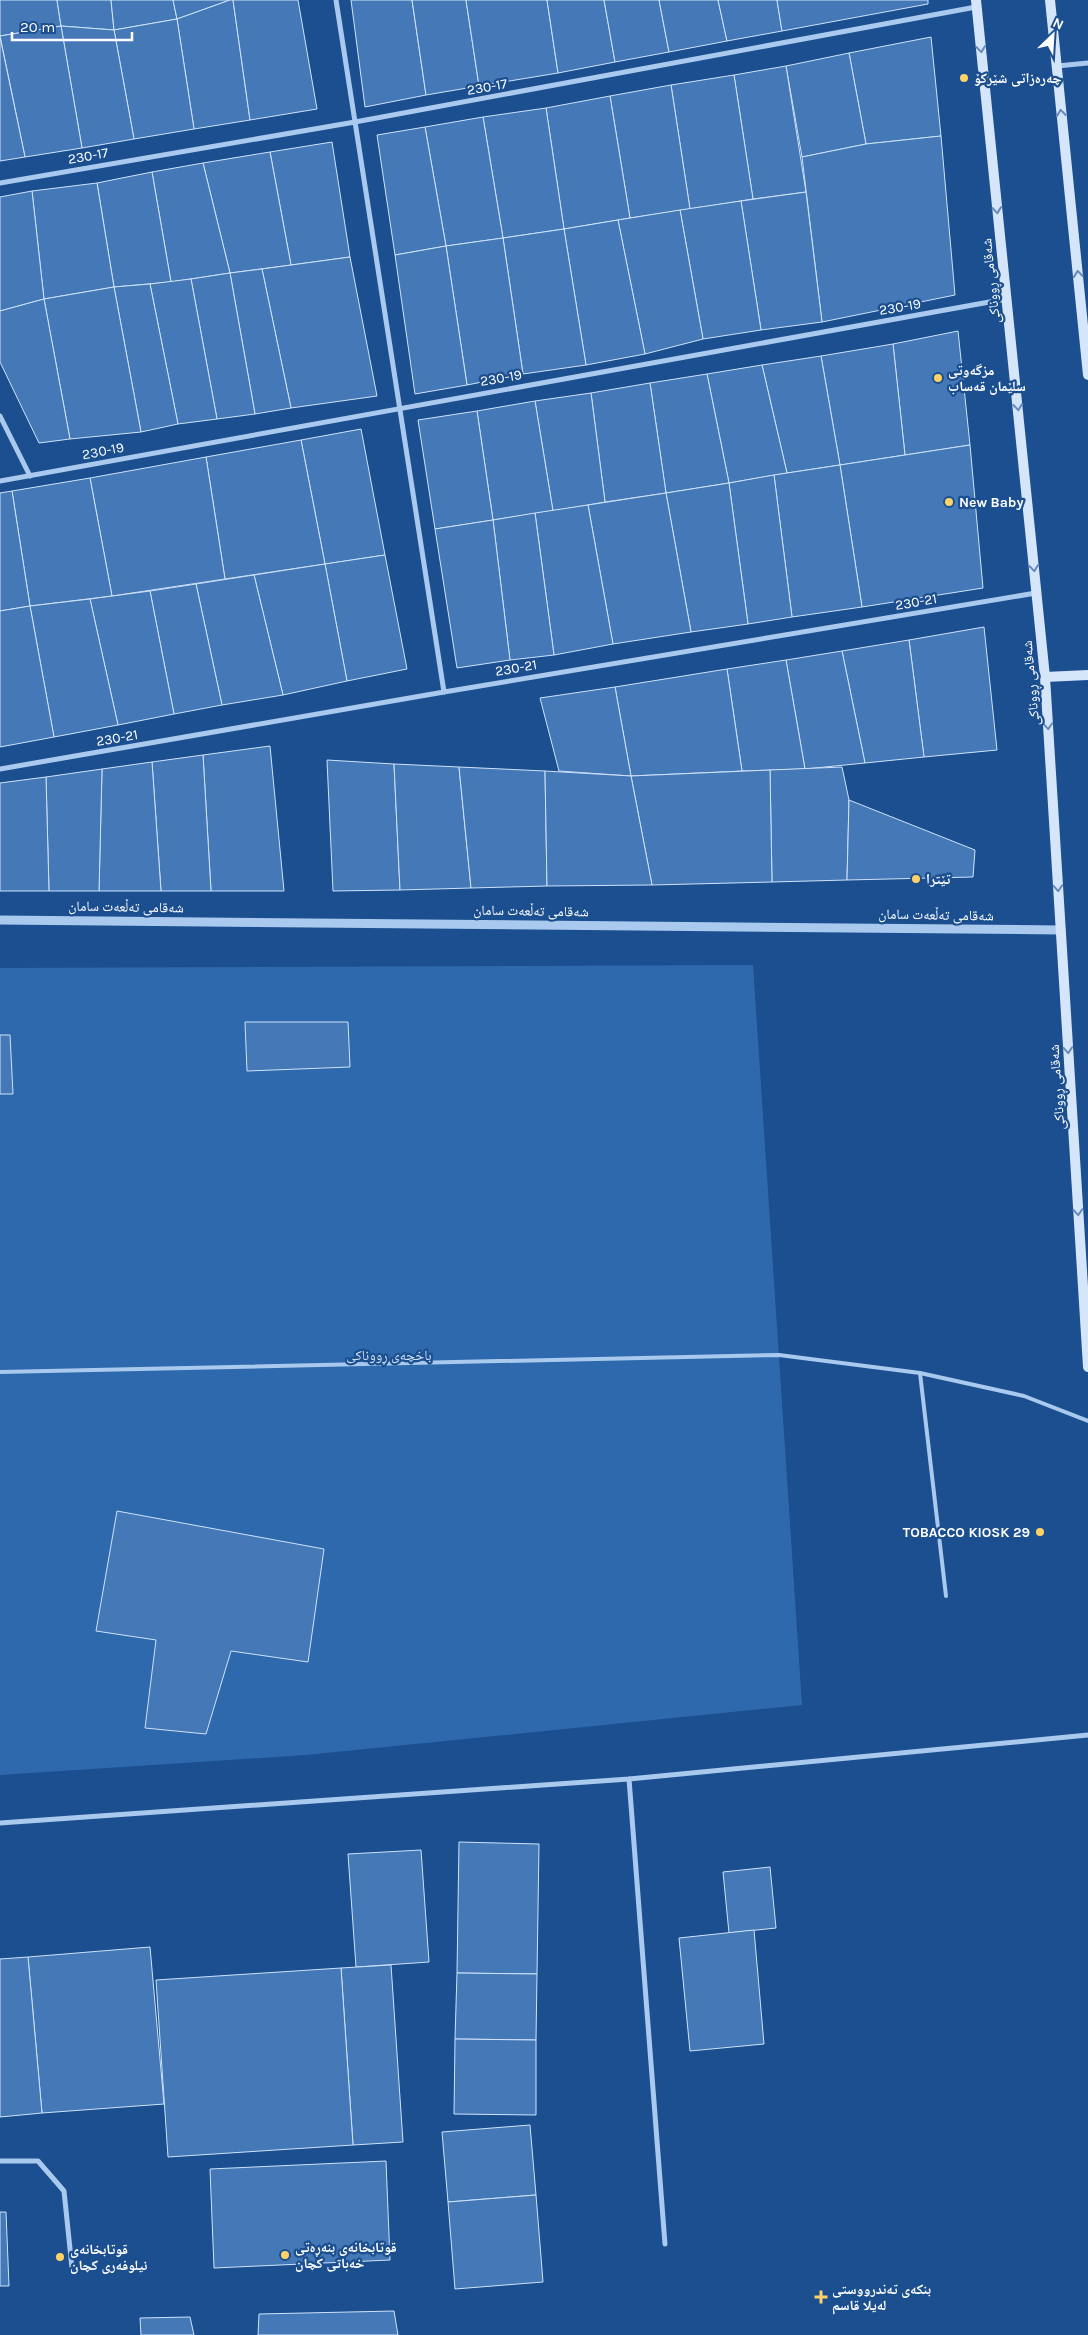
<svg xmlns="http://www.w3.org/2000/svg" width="1088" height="2335" font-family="Karla,'Noto Naskh Arabic',sans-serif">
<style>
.green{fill:#2e69ad}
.building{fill:#4478b7;stroke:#cfe3fa}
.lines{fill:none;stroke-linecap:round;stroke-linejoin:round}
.service{stroke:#a9c9ee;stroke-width:4}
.minor{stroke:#a9c9ee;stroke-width:5}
.tertiary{stroke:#a9c9ee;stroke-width:9}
.secondary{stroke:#d6e6fa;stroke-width:10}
.oneway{stroke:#668bba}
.poi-dot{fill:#ffd166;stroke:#1b4f8f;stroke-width:2}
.labels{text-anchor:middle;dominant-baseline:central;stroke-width:4.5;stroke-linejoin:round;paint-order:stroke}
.poi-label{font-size:14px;font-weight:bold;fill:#fff;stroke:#1b4f8f;text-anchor:start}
.street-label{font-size:14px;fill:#fff;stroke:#1b4f8f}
.park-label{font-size:14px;fill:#cfe3fa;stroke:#1b4f8f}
</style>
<rect width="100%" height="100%" fill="#1b4f8f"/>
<polygon class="green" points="753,965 802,1705 306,1755 0,1775 0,968"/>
<g class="building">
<polygon points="0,0 57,0 61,26 0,36"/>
<polygon points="57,0 111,0 114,30 61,26"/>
<polygon points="111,0 173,0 177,19 114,30"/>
<polygon points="173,0 230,0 177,19"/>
<polygon points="230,0 233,0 250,120 194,129 177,19"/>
<polygon points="233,0 298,0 317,109 250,120"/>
<polygon points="351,0 412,0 426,95 365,107"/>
<polygon points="412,0 466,0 479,86 426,95"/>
<polygon points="466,0 547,0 558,73 479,86"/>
<polygon points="547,0 604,0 615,62 558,73"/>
<polygon points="604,0 659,0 669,52 615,62"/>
<polygon points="659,0 718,0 727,41 669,52"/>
<polygon points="718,0 777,0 782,31 727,41"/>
<polygon points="777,0 928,0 928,4 782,31"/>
<polygon points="177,19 194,129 134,139 114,30"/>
<polygon points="61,26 114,30 134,139 82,148"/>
<polygon points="61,26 82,148 25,157 0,36"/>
<polygon points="0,37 25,157 0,161"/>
<polygon points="931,37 941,136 866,144 849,53"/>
<polygon points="849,53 866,144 802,157 786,66"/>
<polygon points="786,66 806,192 753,199 734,75"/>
<polygon points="734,75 753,199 690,209 671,85"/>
<polygon points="671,85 690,209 630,218 610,96"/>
<polygon points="610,96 630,218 564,229 546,108"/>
<polygon points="546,108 564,229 503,238 483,117"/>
<polygon points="483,117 503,238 446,246 425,127"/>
<polygon points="425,127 446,246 395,255 377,135"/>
<polygon points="941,136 955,295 822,322 802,157 866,144"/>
<polygon points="332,142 350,257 291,265 270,152"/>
<polygon points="270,152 291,265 230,273 203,163"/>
<polygon points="203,163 230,273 171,282 152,172"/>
<polygon points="152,172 171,282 114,287 97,183"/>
<polygon points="97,183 114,287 44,299 32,191"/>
<polygon points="32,191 44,299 0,311 0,197"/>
<polygon points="806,192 822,322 761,330 741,201"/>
<polygon points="741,201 761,330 703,339 680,210"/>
<polygon points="680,210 703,339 645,354 618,220"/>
<polygon points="618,220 645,354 586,365 564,229"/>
<polygon points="564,229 586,365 523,374 503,238"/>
<polygon points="503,238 523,374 467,385 446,246"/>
<polygon points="446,246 467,385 415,394 395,255"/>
<polygon points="350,257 377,396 291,408 262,269"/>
<polygon points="262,269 291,408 255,414 230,273"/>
<polygon points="230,273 255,414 217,419 191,279"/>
<polygon points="191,279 217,419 178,424 150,284"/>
<polygon points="150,284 178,424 141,432 114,287"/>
<polygon points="114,287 141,432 70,439 44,299"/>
<polygon points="44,299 70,439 39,443 0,362 0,311"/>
<polygon points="958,331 970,445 905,455 893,344"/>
<polygon points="893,344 905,455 840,465 821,356"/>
<polygon points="821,356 840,465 787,473 762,365"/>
<polygon points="762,365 787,473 729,483 707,374"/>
<polygon points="707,374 729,483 666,493 650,383"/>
<polygon points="650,383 666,493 605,502 591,393"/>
<polygon points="591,393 605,502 553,511 535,401"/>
<polygon points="535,401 553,511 493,520 477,411"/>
<polygon points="477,411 493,520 435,529 418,420"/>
<polygon points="361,429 385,555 325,564 301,440"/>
<polygon points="301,440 325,564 225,579 206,457"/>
<polygon points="970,445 983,588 862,607 840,465"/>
<polygon points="206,457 225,579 112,596 90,478"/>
<polygon points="840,465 862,607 792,617 774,475"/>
<polygon points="774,475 792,617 748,624 729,483"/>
<polygon points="90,478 112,596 30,606 12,491"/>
<polygon points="729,483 748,624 691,632 666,493"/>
<polygon points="12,491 30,606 0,611 0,493"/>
<polygon points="666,493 691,632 613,644 588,505"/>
<polygon points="588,505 613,644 554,655 535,513"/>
<polygon points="535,513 554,655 510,660 493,520"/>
<polygon points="493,520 510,660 457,668 435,529"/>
<polygon points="385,555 407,669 347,681 325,564"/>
<polygon points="325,564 347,681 283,695 254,575"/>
<polygon points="254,575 283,695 222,705 196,584"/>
<polygon points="196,584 222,705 174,714 150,591"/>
<polygon points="150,591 174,714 118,725 90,599"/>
<polygon points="90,599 118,725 54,737 30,606"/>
<polygon points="30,606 54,737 0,747 0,611"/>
<polygon points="984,627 997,750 924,757 909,640"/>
<polygon points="909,640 924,757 865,763 842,651"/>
<polygon points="842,651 865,763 805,769 786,660"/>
<polygon points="786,660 805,769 742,771 727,669"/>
<polygon points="727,669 742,771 631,776 615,687"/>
<polygon points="615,687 631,776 559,771 540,698"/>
<polygon points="270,746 284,891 211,891 203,755"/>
<polygon points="203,755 211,891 161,891 152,762"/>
<polygon points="327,760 394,764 400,890 333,891"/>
<polygon points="152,762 161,891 99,891 102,769"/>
<polygon points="394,764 459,767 471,888 400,890"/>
<polygon points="459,767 545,771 547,886 471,888"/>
<polygon points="842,767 849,800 847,880 772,882 770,770"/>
<polygon points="102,769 99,891 49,891 46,777"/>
<polygon points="770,770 772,882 652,885 631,776"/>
<polygon points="545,771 631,776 652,885 547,886"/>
<polygon points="46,777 49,891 0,891 0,783"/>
<polygon points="849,800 975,850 973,877 847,880"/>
<polygon points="245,1022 348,1022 350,1067 247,1071"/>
<polygon points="0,1035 10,1035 13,1094 0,1094"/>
<polygon points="117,1511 324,1549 308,1662 231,1651 206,1734 145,1728 156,1640 96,1631"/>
<polygon points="459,1842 539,1844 537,1974 457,1973"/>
<polygon points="421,1850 429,1962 356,1967 348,1854"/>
<polygon points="770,1867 776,1928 729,1933 723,1872"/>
<polygon points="754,1930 764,2044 690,2051 679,1938"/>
<polygon points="150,1947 164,2104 42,2113 28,1957"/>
<polygon points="28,1957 42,2113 0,2117 0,1959"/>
<polygon points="391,1965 403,2142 353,2145 341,1968"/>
<polygon points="341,1968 353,2145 168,2157 156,1980"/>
<polygon points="457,1973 537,1974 536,2040 455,2039"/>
<polygon points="455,2039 536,2040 536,2115 454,2114"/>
<polygon points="530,2125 536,2195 448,2202 442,2132"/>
<polygon points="386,2161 390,2260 214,2268 210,2169"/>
<polygon points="536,2195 543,2282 455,2289 448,2202"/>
<polygon points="0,2212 6,2212 9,2286 0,2286"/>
<polygon points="394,2311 398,2335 258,2335 259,2314"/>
<polygon points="190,2317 194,2335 141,2335 140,2318"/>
</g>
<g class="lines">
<g class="service">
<polyline points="0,1372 779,1355 920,1373 1024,1396 1088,1421"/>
<polyline points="920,1373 946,1596"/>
</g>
<g class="minor">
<polyline points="336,0 444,692"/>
<polyline points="1057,66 1088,63"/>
<polyline points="0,183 355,122 976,7"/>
<polyline points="0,416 30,476"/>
<polyline points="0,481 1006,299"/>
<polyline points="0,769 444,692 1036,593"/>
<polyline points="629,1779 665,2244"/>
<polyline points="0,1823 629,1779 1088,1735"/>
<polyline points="0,2161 38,2161 64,2191 72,2268"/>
</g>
<polyline class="tertiary" points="0,920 1061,930"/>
<g class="secondary">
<polyline points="976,0 1045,677 1088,1367"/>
<polyline points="1050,0 1088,375"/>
<polyline points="1045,677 1088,675"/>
</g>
</g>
<defs><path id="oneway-chevron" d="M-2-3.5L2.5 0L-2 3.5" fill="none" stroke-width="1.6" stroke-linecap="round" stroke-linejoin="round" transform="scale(1.25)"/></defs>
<g class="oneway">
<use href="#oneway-chevron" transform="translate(981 49) rotate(84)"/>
<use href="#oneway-chevron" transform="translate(1061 113) rotate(-96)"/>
<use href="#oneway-chevron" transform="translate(997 210) rotate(84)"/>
<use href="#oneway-chevron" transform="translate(1078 274) rotate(-96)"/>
<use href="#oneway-chevron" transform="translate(1018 407) rotate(84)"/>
<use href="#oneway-chevron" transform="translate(1034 568) rotate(84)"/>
<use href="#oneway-chevron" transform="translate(1048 726) rotate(86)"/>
<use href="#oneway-chevron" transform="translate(1058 888) rotate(86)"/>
<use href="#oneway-chevron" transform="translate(1068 1050) rotate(86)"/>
<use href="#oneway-chevron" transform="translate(1078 1212) rotate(86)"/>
</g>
<g class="poi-dot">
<circle cx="964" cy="78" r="5"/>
<circle cx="938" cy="378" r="5"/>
<circle cx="949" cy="502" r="5"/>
<circle cx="916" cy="879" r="5"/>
<circle cx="1040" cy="1532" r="5"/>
<circle cx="285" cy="2255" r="5"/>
<circle cx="60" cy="2257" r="5"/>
<path d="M818.5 2289.5h5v5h5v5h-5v5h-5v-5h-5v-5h5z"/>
</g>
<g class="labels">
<g class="poi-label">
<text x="974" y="78">چەرەزاتی شێرکۆ</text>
<text x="948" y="370">مزگەوتی<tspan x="948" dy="16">سلێمان قەساب</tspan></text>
<text x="959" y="502">New Baby</text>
<text x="926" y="879">تێترا</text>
<text x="1030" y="1532" text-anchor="end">TOBACCO KIOSK 29</text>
<text x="295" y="2247">قوتابخانەی بنەڕەتی<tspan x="295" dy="16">خەباتی کچان</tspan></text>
<text x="70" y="2249">قوتابخانەی<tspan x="70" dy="16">نیلوفەری کچان</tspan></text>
<text x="832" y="2289">بنکەی تەندرووستی<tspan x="832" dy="16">لەیلا قاسم</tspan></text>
</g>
<g class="street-label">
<text transform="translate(487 87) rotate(-10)">230-17</text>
<text transform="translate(88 156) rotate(-10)">230-17</text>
<text transform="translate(991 281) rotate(-96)">شەقامی ڕووناکی</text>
<text transform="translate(900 307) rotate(-10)">230-19</text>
<text transform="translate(501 378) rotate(-10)">230-19</text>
<text transform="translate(103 451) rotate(-11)">230-19</text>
<text transform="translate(916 602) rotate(-10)">230-21</text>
<text transform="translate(516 668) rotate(-10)">230-21</text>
<text transform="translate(1031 683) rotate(-95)">شەقامی ڕووناکی</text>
<text transform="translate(117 738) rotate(-10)">230-21</text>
<text transform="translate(126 907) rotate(1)">شەقامی تەڵعەت سامان</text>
<text transform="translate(531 911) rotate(1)">شەقامی تەڵعەت سامان</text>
<text transform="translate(936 915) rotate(1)">شەقامی تەڵعەت سامان</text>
<text transform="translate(1057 1087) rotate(-94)">شەقامی ڕووناکی</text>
</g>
<g class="park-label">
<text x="389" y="1355">باخچەی ڕووناکی</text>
</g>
</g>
<g transform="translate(1053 35) rotate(25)" stroke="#1b4f8f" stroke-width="4" paint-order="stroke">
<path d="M0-4L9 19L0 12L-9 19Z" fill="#ffffff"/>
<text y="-8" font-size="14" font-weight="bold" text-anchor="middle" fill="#ffffff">N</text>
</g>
<path d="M12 32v8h120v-8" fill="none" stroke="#ffffff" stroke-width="2.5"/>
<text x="20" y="32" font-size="15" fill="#ffffff" stroke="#1b4f8f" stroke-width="4" paint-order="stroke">20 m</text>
</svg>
